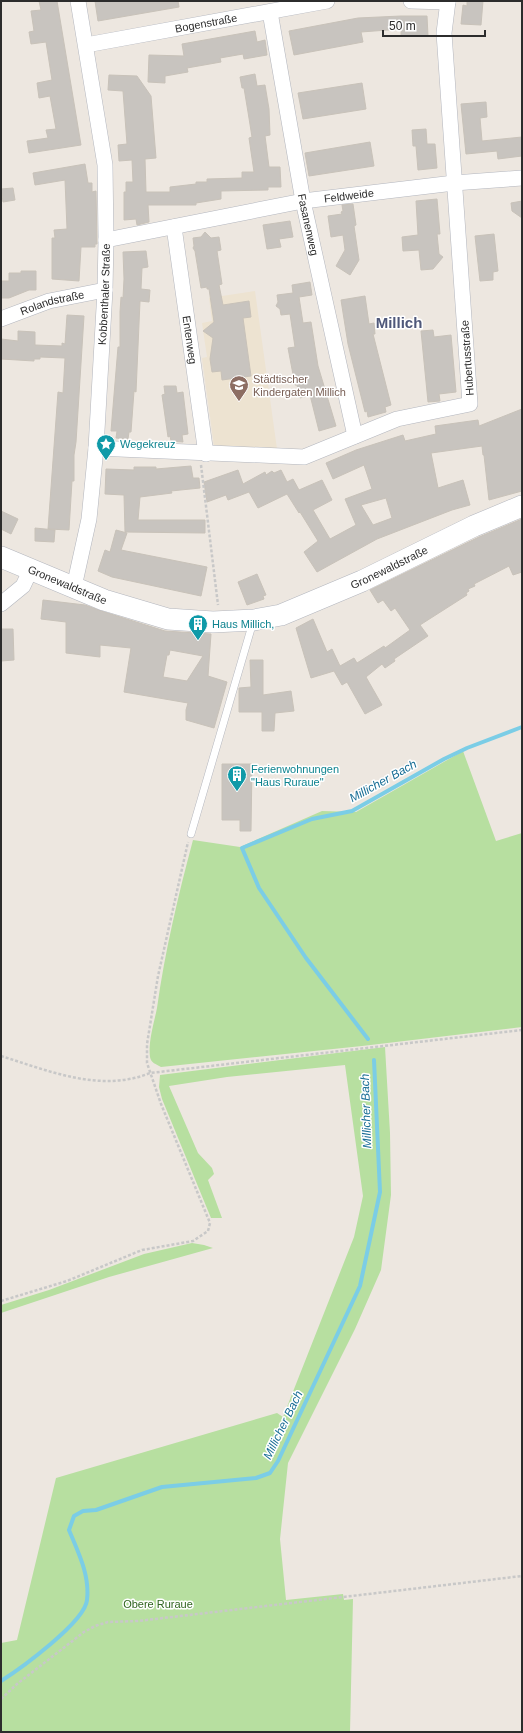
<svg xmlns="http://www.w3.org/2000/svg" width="523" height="1733" font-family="Helvetica,sans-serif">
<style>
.education{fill:#ede3d1}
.green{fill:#b7dfa0}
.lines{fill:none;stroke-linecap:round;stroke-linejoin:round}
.stream{stroke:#7bcde6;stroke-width:4}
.building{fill:#c8c4bf;stroke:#c8c2b9;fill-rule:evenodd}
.lane-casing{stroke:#b3b6be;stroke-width:8}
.street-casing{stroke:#b3b6be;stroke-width:16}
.secondary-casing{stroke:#b3b6be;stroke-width:22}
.path{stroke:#c8c8c8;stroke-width:2.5;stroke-dasharray:3 2;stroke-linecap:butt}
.lane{stroke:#fff;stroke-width:7}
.street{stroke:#fff;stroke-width:15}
.secondary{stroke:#fff;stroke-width:21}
.labels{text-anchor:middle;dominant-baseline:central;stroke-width:3;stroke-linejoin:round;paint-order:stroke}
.street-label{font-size:11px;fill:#2c2c2c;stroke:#fff}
.education-label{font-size:11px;fill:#785e54;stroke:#fff;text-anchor:start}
.culture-label{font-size:11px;fill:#0d838f;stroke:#fff;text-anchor:start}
.park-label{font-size:11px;fill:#306520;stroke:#fff}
.water-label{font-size:12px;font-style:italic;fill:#176d95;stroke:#fff}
.district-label{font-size:15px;font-weight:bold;fill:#4f587a;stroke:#fff}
</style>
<rect width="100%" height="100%" fill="#ede7e0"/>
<polygon class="education" points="255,291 277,449 214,446 202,358 207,357 202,323 212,321 209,298"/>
<g class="green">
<path d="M463,751L496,841L522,833V1027L362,1046L161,1067C156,1064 151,1063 150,1057C148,1042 154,1023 157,1008C165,951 178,896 193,840L240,847L322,811L356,812Z"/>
<polygon points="385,1047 390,1133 391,1195 381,1270 355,1329 288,1463 280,1539 286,1600 343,1594 344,1600 353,1599 350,1732 1,1732 1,1643 17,1640 56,1478 277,1413 283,1417 354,1237 363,1196 345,1065 227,1077 169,1086 198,1153 212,1168 214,1174 208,1180 222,1218 211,1218 162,1099 159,1087 160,1075"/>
<polygon points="192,1243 204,1245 213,1248 109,1277 1,1313 1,1305 49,1290 144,1254"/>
</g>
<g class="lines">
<g class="stream">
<polyline points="368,1039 306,958 259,888 242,848 312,819 352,811 444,759 467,748 522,727"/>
<path d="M1,1681C20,1669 85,1622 87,1600C90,1575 78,1552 69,1530L74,1516L83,1511L96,1510L162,1487L256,1478L270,1473L278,1461L360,1286L380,1192L374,1060"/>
</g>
</g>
<g class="building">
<polygon points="39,1 57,1 81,145 29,153 27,141 48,138 46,130 56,129 50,96 39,98 37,83 52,80 46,42 31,44 29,32 34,31 31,11 41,10"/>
<polygon points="95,1 178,1 179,7 98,21"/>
<polygon points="467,1 483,1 481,25 461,24 463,5 467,6"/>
<polygon points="401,16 427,16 428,36 401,36 401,29 361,32 363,42 294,55 289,31 358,18"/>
<polygon points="255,31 257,42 265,40 267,55 244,59 243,54 220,58 221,62 187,68 188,72 165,76 165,83 148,82 149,55 184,56 182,44"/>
<polygon points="255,74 257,86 265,85 269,109 270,135 265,136 269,167 280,167 281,187 268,187 268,190 221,191 221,199 196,203 196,205 148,205 149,222 137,225 136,219 124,220 124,192 126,192 126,182 133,182 132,160 119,161 118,145 127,144 123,91 108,90 109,75 137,76 151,96 156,158 145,159 146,192 170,192 170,187 196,184 196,182 207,182 207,179 242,178 242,172 254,172 249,138 252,137 248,112 244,88 242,88 240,77"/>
<polygon points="362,83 366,109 303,119 298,93"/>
<polygon points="486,102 487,117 480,118 482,141 522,137 522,156 498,159 497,151 466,154 461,104"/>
<polygon points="426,129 427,144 435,144 437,168 418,170 416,146 413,146 412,130"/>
<polygon points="370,142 374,166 309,176 305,153"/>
<polygon points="85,164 88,183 92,183 92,192 96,191 97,244 95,244 95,247 81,247 79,281 52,279 52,238 55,238 54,230 67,229 65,180 35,185 33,173"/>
<polygon points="13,188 15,200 3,202 1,189"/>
<polygon points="437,199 440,234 437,234 439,254 443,257 433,269 421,270 419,250 403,251 402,237 418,235 416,201"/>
<polygon points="522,201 522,218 512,211 511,203"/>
<polygon points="353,204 356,225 354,226 359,260 350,275 336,266 345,250 343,235 331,237 328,216 342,214 341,212 343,211 342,205"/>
<polygon points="290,221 293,237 279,239 281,247 267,249 263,225"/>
<polygon points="205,232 211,238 219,237 221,250 217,251 222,284 219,285 223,305 249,301 251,317 243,318 251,376 222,380 221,371 212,372 210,359 213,338 203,331 214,322 209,289 207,289 207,287 201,288 195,251 193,248 194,246 193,238 201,237"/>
<polygon points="494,234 498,271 493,272 493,280 480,281 475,236"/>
<polygon points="146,251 148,267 142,268 141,289 150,290 149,302 140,301 136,392 134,391 131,432 129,432 128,439 116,438 117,431 111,431 118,347 120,347 120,312 121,297 123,298 124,279 123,252"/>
<polygon points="21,271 36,271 36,290 29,290 9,298 1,298 1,281 9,281 9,273 21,273"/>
<polygon points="310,282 312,295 299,297 303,323 311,322 318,366 336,426 319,431 310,395 300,398 297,385 295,385 288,348 295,347 290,314 281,315 280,309 276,306 278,302 277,295 293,293 292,285"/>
<polygon points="365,296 369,324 374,323 375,334 373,334 391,405 385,407 386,412 368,417 367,411 365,412 348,344 341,300"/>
<polygon points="67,315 84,316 76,442 74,455 74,481 72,481 69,530 48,529 58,392 63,393 65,358 40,357 40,359 34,359 34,361 1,359 1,339 18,341 18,331 35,332 35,345 62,346 62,343 65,344"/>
<polygon points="433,330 434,337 451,335 456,392 439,394 440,401 428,402 421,331"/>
<polygon points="164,386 176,386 177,393 183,392 188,434 182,435 183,442 171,441 170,436 168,437 162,395 165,394"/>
<path d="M522,409V491L489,500L484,455H483L482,446L431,453L438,488L463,480L470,505L452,510L377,539L317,572L304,552L318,541L300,512L299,513L287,494L258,508L249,492L228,500L226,495L207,502L204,482L238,470L243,484L265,472L266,475L272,471L274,473L281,470L287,482L293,479L299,490L322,480L332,500L313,510L330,539L356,525L345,499L372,489L364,465L333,479L326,463L356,450L403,435L405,441L436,434L435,426L478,420L479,426ZM386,498L392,518L373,525L361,505Z"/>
<polygon points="191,466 193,478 199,478 200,488 171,491 172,493 140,497 138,520 205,520 205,533 125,532 124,495 105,494 106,469 134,470 134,467 156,467 156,469"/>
<polygon points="1,511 18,519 11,534 1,529"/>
<polygon points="522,519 522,572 513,575 509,566 474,584 475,586 468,589 469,591 466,593 467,595 420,625 428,636 394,659 395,661 385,668 382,664 366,677 382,705 365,714 347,682 342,685 334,671 311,678 296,628 313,619 327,652 332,649 340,666 354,658 357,663 384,646 385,648 410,630 395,608 391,611 383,600 378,603 370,590 479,537"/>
<polygon points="35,528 55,530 54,542 35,541"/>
<polygon points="116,530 127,533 121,550 207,567 201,596 112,577 98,571 105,550 110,552"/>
<polygon points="257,574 266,595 263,596 264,599 247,605 238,582"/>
<path d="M43,600L85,605L101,611L165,631L211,634L208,676L227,682L214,728L186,720V710L188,703L124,692L131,648L100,645V657L66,653V622L41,619ZM170,650L203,656L187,681L163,677L167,655H169Z"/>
<polygon points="1,629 13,629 14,660 1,661"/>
<polygon points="250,660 263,660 263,695 291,691 294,711 275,713 274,731 262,731 262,712 239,712 239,688 251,687"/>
<polygon points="222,764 252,764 251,831 240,831 240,820 222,820"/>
</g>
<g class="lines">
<defs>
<polyline id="lane" points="191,834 253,622"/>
<g id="street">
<polyline points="411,1 448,2"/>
<path id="s1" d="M270,12L303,201L355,436"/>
<path id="s2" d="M86,45L327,1"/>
<path id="s3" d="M174,227L206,454"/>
<path id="s4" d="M106,240L303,201L454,183L522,178"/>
<path id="s5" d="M1,319L49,301L105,290"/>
<polyline points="96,448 304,457 397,419 470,404 444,33 448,1"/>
<path id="s6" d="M74,587L89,519L96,448L105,290L106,240L105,165L78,1"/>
<polyline points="1,604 23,586 31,569"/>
</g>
<g id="secondary">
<path id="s7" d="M1,557L104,600L168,619L213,622L254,620L281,615L362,581L474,526L522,506"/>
</g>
</defs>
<use href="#lane" class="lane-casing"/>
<use href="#street" class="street-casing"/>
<use href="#secondary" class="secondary-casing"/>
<g class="path">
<polyline points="201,465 218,605"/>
<path d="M1,1056C49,1071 101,1093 150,1073L522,1030"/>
<polyline points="1,1301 67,1281 142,1250 193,1241 208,1231 210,1223 161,1104 147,1063 147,1044 158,976 188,842"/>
<polyline points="1,1699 17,1684 84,1632 95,1626 108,1622 138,1621 522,1576"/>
<polyline points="1,1732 2,1732"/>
</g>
<use href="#lane" class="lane"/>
<use href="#street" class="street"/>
<use href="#secondary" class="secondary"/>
</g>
<defs>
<symbol id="school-pin" viewBox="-11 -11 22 30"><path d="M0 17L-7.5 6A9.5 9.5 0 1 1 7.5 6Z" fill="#8d6e63" stroke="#fff"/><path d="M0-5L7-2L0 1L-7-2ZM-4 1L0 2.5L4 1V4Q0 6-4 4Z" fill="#fff"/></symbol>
<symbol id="sight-pin" viewBox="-11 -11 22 30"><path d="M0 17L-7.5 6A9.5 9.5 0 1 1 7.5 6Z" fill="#0f9aa8" stroke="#fff"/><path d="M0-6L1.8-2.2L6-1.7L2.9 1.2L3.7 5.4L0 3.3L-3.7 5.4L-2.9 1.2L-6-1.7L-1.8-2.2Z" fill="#fff"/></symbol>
<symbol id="building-pin" viewBox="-11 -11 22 30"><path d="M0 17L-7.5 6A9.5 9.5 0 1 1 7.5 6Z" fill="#0f9aa8" stroke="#fff"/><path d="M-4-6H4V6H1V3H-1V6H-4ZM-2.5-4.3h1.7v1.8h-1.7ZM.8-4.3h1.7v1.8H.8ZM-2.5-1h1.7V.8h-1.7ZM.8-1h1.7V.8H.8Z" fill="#fff"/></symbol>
</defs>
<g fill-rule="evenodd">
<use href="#school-pin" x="228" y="374" width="22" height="30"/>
<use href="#sight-pin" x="95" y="433" width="22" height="30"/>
<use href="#building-pin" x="187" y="613" width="22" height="30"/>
<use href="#building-pin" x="226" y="764" width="22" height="30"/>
</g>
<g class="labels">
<g class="street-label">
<text stroke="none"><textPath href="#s2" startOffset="122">Bogenstraße</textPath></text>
<text stroke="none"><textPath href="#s4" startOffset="247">Feldweide</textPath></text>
<text stroke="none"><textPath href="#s1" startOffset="216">Fasanenweg</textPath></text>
<text stroke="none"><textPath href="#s6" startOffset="295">Kobbenthaler Straße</textPath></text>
<text stroke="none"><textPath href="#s5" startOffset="54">Rolandstraße</textPath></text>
<text stroke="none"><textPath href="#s3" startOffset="114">Entenweg</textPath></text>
<text transform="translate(467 358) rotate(-94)">Hubertusstraße</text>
<text stroke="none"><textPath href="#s7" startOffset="410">Gronewaldstraße</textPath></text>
<text stroke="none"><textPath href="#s7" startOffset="72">Gronewaldstraße</textPath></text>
</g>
<g class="education-label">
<text x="253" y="379">Städtischer<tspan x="253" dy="13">Kindergaten Millich</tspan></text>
</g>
<g class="culture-label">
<text x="120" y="444">Wegekreuz</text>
<text x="212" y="624">Haus Millich,</text>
<text x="251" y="769">Ferienwohnungen<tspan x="251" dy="13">"Haus Ruraue"</tspan></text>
</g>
<g class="park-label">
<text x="158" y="1604">Obere Ruraue</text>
</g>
<g class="water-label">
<text transform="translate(383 781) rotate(-29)">Millicher Bach</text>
<text transform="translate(366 1111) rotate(-92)">Millicher Bach</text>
<text transform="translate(283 1425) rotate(-64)">Millicher Bach</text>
</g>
<g class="district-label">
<text x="399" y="322">Millich</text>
</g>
</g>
<rect width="523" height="1733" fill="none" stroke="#2c2c2c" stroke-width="4"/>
<path d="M383 30v6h102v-6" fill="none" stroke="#2c2c2c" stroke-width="2"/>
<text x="389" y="30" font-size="12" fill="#2c2c2c" stroke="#ffffff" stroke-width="3" paint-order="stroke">50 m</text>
</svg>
